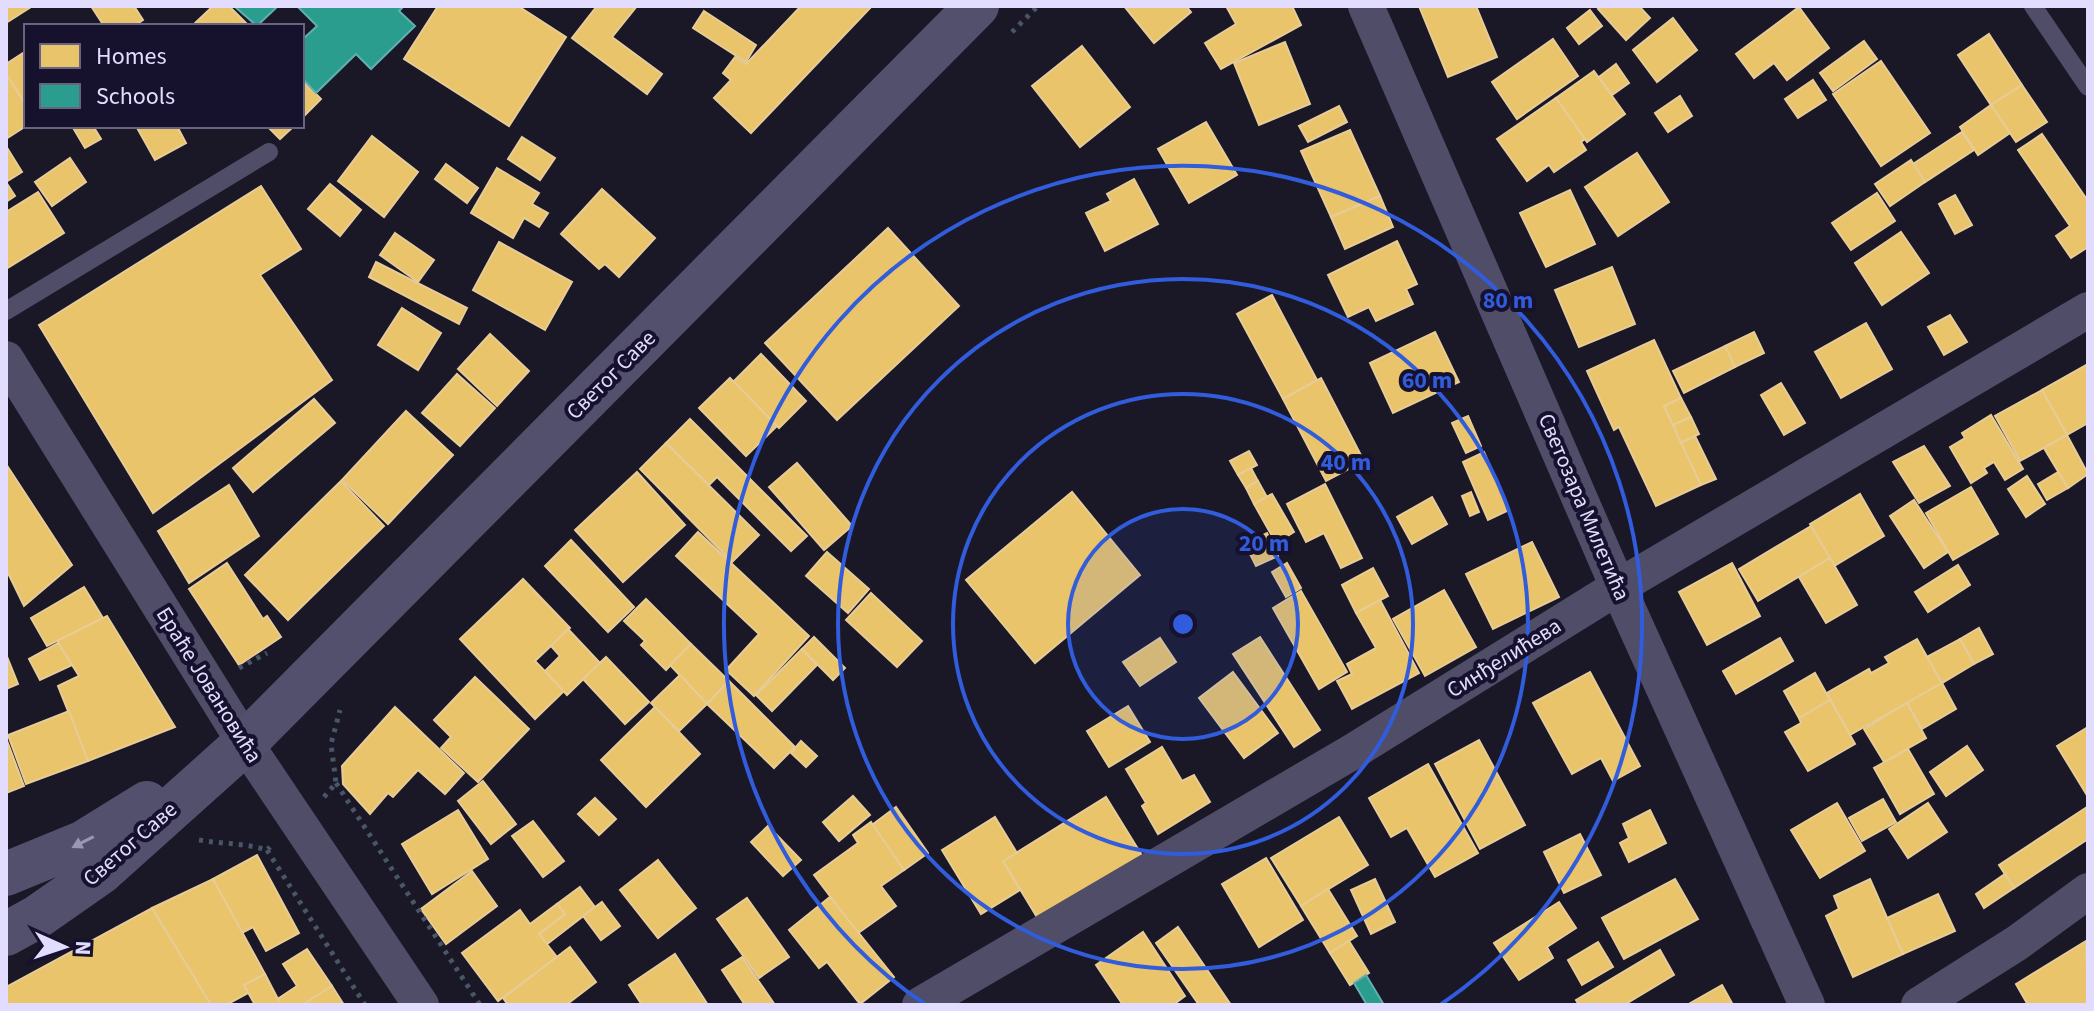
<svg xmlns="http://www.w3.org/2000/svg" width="2094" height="1011" font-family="'Source Sans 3',sans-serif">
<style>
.homes{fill:#e9c46a;stroke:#e7cc97;stroke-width:2}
.schools{fill:#2a9d8f;stroke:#61b0b1;stroke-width:2}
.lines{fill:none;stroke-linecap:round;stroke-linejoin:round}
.path{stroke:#485667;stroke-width:5;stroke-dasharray:4 6;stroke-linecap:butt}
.lane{stroke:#4f4d68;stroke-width:18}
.street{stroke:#4f4d68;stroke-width:36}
.secondary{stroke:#52506d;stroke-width:44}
.oneway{fill:#9a96b6}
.ring{fill:none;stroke:#315cdc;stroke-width:4}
.labels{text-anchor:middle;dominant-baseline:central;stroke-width:8;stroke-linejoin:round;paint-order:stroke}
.street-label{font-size:22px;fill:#e2ddff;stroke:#16112d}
.centre{fill:#315cdc;stroke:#16112d;stroke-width:4}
.ring-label{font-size:24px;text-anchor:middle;font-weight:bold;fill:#315cdc;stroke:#16112d;stroke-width:8;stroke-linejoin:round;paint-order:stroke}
</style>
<rect width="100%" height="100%" fill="#1a1727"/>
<g class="homes">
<polygon points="6,6 31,6 31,7 6,23"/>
<polygon points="91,6 134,6 143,20 134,26 104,26"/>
<polygon points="213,6 229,6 249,26 192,26"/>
<polygon points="438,6 518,6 566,37 509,126 404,59"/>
<polygon points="597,6 637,6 612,37 662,74 647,94 572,38"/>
<polygon points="801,6 872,6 751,133 714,98 731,80 723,73 735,57 746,64"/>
<polygon points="1124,6 1186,6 1191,12 1154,43"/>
<polygon points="1226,6 1292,6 1301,25 1221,69 1205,43 1236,24"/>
<polygon points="1419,6 1476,6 1497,57 1448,77"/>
<polygon points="1602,6 1639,6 1650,18 1626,40 1598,9"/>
<polygon points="1799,7 1829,48 1787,80 1774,63 1754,78 1736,54"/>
<polygon points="1590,10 1602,26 1579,44 1567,28"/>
<polygon points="704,11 756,45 746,62 693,28"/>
<polygon points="1673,18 1697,50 1657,82 1633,50"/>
<polygon points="1989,34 2022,85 1991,105 1958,55"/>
<polygon points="1553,39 1578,76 1517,119 1492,82"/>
<polygon points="1864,41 1877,59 1833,91 1820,73"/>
<polygon points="1285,42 1310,104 1259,125 1234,63"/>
<polygon points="1082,46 1130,107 1080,147 1032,86"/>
<polygon points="26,51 26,105 6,74 6,64"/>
<polygon points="1881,61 1930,133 1881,166 1833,94"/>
<polygon points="1616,64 1629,83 1612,95 1599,77"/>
<polygon points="1594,71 1625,114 1587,142 1556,98"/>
<polygon points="6,74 26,105 26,126 6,139"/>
<polygon points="302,80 321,99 302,118"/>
<polygon points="1813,80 1826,100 1798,118 1785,99"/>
<polygon points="2022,85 2047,122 2016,142 1991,105"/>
<polygon points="1680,96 1692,116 1668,132 1655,113"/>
<polygon points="1556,98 1585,139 1581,142 1586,150 1554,172 1549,165 1527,181 1497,139"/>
<polygon points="1991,105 2010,133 1978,155 1960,127"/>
<polygon points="1339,106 1347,122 1308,142 1299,126"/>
<polygon points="1206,122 1237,175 1189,203 1158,149"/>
<polygon points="72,126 93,126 101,139 85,148"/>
<polygon points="136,126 177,126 186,143 155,160"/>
<polygon points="267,126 294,126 280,139"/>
<polygon points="1350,130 1380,196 1331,217 1301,151"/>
<polygon points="1962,132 1974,150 1925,182 1913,164"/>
<polygon points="2042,134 2088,201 2088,247 2071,258 2056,236 2070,226 2018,150"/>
<polygon points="372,136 418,172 384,217 338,181"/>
<polygon points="522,137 555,158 540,180 508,159"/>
<polygon points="6,146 22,172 6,182 15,196 6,202"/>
<polygon points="1637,153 1669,202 1618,236 1585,187"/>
<polygon points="70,158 86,182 52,206 35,182"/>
<polygon points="1911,160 1925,182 1890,206 1875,184"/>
<polygon points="446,164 478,188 467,203 435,179"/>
<polygon points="497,168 539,193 532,204 548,213 539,227 524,218 513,238 471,213"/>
<polygon points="1134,179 1158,224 1105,251 1086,213 1111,201 1107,194"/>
<polygon points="330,184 361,210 340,236 308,209"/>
<polygon points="261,186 301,249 260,275 332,380 153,513 39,325"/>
<polygon points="602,189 655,238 619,277 605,264 599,269 561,234"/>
<polygon points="1570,190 1595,244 1546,267 1520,213"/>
<polygon points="38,192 64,233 6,269 6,212"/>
<polygon points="1877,193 1895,221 1851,250 1832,223"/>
<polygon points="1955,195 1972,225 1955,234 1939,204"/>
<polygon points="1380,196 1393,227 1345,249 1331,217"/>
<polygon points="888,228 959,306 837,420 765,343"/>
<polygon points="1901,232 1929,273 1882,305 1855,263"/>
<polygon points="395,233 434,260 418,282 380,255"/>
<polygon points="1397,241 1417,284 1406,289 1413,304 1376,321 1369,307 1348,317 1328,275"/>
<polygon points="499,242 572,282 545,330 473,290"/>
<polygon points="376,262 467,308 459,324 369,277"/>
<polygon points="1612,267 1635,324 1579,347 1555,290"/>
<polygon points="1272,295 1317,380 1283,399 1237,314"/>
<polygon points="402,308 441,333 418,370 378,345"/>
<polygon points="1950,315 1967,342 1944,355 1928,327"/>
<polygon points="1866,323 1892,369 1841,398 1815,352"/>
<polygon points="1435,332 1459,382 1393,413 1370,363"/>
<polygon points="1754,332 1764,353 1735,367 1725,346"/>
<polygon points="490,334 529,371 497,406 458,369"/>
<polygon points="1654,340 1681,398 1664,406 1701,485 1656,506 1619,427 1614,430 1587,371"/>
<polygon points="1725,346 1735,367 1684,393 1673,371"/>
<polygon points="761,354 806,401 779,428 733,382"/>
<polygon points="2088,364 2088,423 2067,435 2042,390"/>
<polygon points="457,374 495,408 460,446 422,413"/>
<polygon points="730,378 777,426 746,456 699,408"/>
<polygon points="1321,378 1364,461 1326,481 1283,399"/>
<polygon points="1781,383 1805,423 1784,435 1761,395"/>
<polygon points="2042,390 2067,435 2020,461 1995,416"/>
<polygon points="1681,398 1691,417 1673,425 1664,406"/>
<polygon points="314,399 335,423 253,492 233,468"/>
<polygon points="406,411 453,455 388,524 342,480"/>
<polygon points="1991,415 2023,469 2005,480 1994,462 1984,468 1987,473 1971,483 1950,447 1965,438 1962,433"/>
<polygon points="1468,416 1481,446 1466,453 1452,423"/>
<polygon points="1691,417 1699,434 1681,443 1673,425"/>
<polygon points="690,419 807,536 791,551 717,477 709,485 666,443"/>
<polygon points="2067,435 2088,474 2068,488 2044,448"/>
<polygon points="1695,436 1716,479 1701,485 1681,443"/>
<polygon points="666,443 759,535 732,562 640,469"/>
<polygon points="1924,446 1950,486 1919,503 1893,462"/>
<polygon points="1249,451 1257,465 1238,475 1230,461"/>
<polygon points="1484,452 1509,510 1488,520 1463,462"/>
<polygon points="797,463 852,526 824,550 769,487"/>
<polygon points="6,464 72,565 24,606 6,569"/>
<polygon points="1251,468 1258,481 1246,488 1238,475"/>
<polygon points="637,472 685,525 623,582 575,530"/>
<polygon points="2058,472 2068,488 2047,500 2038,484"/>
<polygon points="2027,476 2045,504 2026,517 2008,489"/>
<polygon points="341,481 384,526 288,620 245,575"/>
<polygon points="1258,481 1267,497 1254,504 1246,488"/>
<polygon points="1325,484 1362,558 1341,568 1324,533 1306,542 1287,504"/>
<polygon points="229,485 259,536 189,583 158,531"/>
<polygon points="1971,487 1998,534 1953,560 1926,513"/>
<polygon points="1072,492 1140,575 1035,663 966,580"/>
<polygon points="1471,492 1479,512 1470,516 1462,496"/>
<polygon points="1272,494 1294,532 1276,543 1254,504"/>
<polygon points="1860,494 1884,536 1834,566 1810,524"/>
<polygon points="1432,497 1447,524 1412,544 1397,517"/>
<polygon points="1914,500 1948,552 1924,568 1890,516"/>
<polygon points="1811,526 1830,558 1758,601 1739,569"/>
<polygon points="698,532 809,636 754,696 726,670 759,634 676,556"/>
<polygon points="1267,533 1278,556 1256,566 1245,544"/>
<polygon points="571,540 634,607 608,632 545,566"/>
<polygon points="1532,542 1559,597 1493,629 1466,574"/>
<polygon points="827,552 869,589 848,613 806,576"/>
<polygon points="1830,558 1857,605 1826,623 1799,577"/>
<polygon points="227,563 263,619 267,616 281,637 239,665 189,589"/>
<polygon points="1287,563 1301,588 1286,597 1272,572"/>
<polygon points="1732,563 1760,616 1707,645 1679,592"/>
<polygon points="1958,565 1970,585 1928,612 1915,592"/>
<polygon points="1373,568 1388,596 1356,613 1342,585"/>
<polygon points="523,579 570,628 535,661 564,691 535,719 460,639"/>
<polygon points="84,587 103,618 47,646 31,618"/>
<polygon points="1444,590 1476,647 1425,676 1393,619"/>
<polygon points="1301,591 1347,672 1319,689 1273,608"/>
<polygon points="871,593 922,641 897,667 846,620"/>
<polygon points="646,599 691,644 666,670 641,645 645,641 624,621"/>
<polygon points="1380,600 1419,673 1352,709 1337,681 1352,674 1347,664 1376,648 1356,613"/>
<polygon points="107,616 175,727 88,761 58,686 79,676 57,641"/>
<polygon points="1979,628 1993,654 1974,664 1960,639"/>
<polygon points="568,629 600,663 567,695 545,671 560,656 551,646"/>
<polygon points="814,637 845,668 833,680 802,649"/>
<polygon points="1260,637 1320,730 1294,747 1233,654"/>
<polygon points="1160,638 1176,662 1140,686 1123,662"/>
<polygon points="1780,638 1793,661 1736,694 1723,671"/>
<polygon points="1917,639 1942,683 1850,735 1827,693 1869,669 1871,673 1889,663 1885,657"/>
<polygon points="1960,639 1974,664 1942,683 1927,657"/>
<polygon points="58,643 72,665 40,680 29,659"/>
<polygon points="691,644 729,681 707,704 670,665"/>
<polygon points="802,649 817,665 772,711 756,695"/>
<polygon points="6,654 18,684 6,689"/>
<polygon points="606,657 649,702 625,724 583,679"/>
<polygon points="1233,672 1278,733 1244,758 1199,698"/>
<polygon points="1590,672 1640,766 1613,781 1601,758 1572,774 1533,703"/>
<polygon points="1815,673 1830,700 1799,718 1784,691"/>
<polygon points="680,675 707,704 679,731 651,703"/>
<polygon points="475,677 529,729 478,782 441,748 451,737 434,720"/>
<polygon points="729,681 795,747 774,768 707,704"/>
<polygon points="1942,683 1956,709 1922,729 1907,703"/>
<polygon points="1830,700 1855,744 1808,771 1785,732 1801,723 1799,718"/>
<polygon points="1907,703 1926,738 1884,762 1864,729"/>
<polygon points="1128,706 1150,742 1109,767 1087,731"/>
<polygon points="395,707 464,773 445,794 418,770 393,797 388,793 370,814 343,784 342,766"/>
<polygon points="655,707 700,754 646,807 601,760"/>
<polygon points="69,711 88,761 26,784 8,735"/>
<polygon points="2088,727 2088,797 2057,746"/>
<polygon points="6,738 24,786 6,793"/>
<polygon points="1479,740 1525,825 1480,849 1435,764"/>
<polygon points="801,741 817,756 806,767 791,753"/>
<polygon points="1967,746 1983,770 1946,796 1930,772"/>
<polygon points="1162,747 1182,781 1194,775 1210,802 1158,834 1142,806 1146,803 1126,769"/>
<polygon points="1908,749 1934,794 1900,814 1874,768"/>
<polygon points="1428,764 1478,853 1435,877 1407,828 1391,837 1369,798"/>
<polygon points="483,781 516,824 491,844 458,801"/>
<polygon points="853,796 870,815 839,841 823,822"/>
<polygon points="1106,797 1146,862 1043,927 1003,861"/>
<polygon points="595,798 616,819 599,835 578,814"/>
<polygon points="1883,799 1896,822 1862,841 1849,818"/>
<polygon points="1837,803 1865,851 1820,878 1791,830"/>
<polygon points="1928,803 1947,832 1908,858 1889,829"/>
<polygon points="896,807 928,853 904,870 872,825"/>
<polygon points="2087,807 2088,839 2014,888 1999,865"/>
<polygon points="458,810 488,859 432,894 402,844"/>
<polygon points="1650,810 1666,843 1629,862 1620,843 1629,838 1623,824"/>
<polygon points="995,817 1017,853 1003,861 1020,890 981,914 942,850"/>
<polygon points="1339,817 1368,865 1301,906 1271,858"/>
<polygon points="533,821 564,861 543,877 512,836"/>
<polygon points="871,822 904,870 881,886 896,906 858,933 814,875 858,843 853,835"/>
<polygon points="768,826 801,860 783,876 751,842"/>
<polygon points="1580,834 1601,875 1564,893 1544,852"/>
<polygon points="257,855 299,933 266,951 253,927 242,933 213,879"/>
<polygon points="1266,858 1303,920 1259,947 1222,884"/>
<polygon points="658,860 696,908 658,938 620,890"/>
<polygon points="472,871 497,906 446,944 421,909"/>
<polygon points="2005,874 2014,888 1984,908 1976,894"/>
<polygon points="213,879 265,974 244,985 248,993 226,1005 211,1005 152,908"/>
<polygon points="1375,879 1395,922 1371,934 1351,890"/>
<polygon points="1675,879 1698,919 1624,959 1602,918"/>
<polygon points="1870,879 1903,954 1853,977 1826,916 1839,909 1834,896"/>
<polygon points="580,887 595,907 547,944 539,934 565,914 557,904"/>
<polygon points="1328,889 1357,936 1330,953 1301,906"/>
<polygon points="1938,894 1955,931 1903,954 1887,918"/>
<polygon points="830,897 894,977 860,1004 827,962 819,968 789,930"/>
<polygon points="747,898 789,957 759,978 717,919"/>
<polygon points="602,902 620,926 601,940 583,916"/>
<polygon points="1559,902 1576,928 1547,947 1553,958 1519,980 1494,943"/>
<polygon points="557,904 565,914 539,934 557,957 498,1001 462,953 520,910 530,924"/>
<polygon points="152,908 211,1005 6,1005 6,987"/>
<polygon points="1178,927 1231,1005 1199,1005 1156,943"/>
<polygon points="1143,932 1185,996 1173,1005 1123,1005 1096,965"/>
<polygon points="1349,941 1369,973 1350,985 1330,953"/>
<polygon points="2086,941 2088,1005 2028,1005 2016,984"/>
<polygon points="1598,942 1613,967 1582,985 1568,960"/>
<polygon points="570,947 596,982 566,1005 508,1005 503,998"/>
<polygon points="307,949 332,986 303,1005 279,1005 276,1000 297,986 283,964"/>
<polygon points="1660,950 1674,975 1624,1005 1579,1005 1576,1000"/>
<polygon points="675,954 708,1005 642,1005 629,985"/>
<polygon points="742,957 775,1005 745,1005 722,970"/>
<polygon points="265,974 278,999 279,1005 255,1005 244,985"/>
<polygon points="1722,985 1733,1005 1687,1005"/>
<polygon points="332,986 344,1005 303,1005 307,1002"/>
</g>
<g class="schools">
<polygon points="234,6 278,6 257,26"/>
<polygon points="297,6 404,6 399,11 415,26 371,69 356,54 316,93 302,78 302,40 317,26"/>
<polygon points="1366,975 1384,1005 1367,1005 1354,983"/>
</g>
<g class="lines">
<g class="path">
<polyline points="1012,32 1038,6"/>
<polyline points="239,668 267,653"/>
<polyline points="336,783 480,1005"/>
<polyline points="324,797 336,783 331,744 340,710"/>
<path d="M199,840C222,844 244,843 267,850L270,847"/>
<polyline points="267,850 365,1005"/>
</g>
<g class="lane">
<polyline points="2033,6 2088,87"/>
<polyline points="6,311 269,152"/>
</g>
<g class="street">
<polyline points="1366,6 1618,587 1807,1005"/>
<polyline points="6,359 245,743 421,1005"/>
<polyline points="920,1005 1352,752 1618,587 2088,310"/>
<polyline points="1919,1005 2017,943 2088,891"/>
</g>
<g class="secondary">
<polyline points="6,874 84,842 147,803"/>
<polyline points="6,934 37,917 100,873 245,743 977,6"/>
</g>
</g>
<defs><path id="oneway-solid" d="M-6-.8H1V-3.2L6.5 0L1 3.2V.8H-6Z" transform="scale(2)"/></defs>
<use class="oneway" href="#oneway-solid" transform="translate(83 842) rotate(153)"/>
<circle cx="1183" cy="624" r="115" fill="#315cdc" fill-opacity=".12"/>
<g class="ring">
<circle cx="1183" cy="624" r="115"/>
<circle cx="1183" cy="624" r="230"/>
<circle cx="1183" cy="624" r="345"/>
<path d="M926 1005A459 459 0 1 1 1440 1005"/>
</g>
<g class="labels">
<g class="street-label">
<text transform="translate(611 375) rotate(-45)">Светог Саве</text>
<text transform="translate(1584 507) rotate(67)">Светозара Милетића</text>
<text transform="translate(1504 658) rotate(-32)">Синђелићева</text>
<text transform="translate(209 685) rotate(58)">Браће Јовановића</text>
<text transform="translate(130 844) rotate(-41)">Светог Саве</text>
</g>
</g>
<circle cx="1183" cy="624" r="12" class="centre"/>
<g class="ring-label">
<text x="1508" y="308">80 m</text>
<text x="1427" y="388">60 m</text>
<text x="1346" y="470">40 m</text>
<text x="1264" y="551">20 m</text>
</g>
<rect width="2094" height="1011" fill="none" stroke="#e2ddff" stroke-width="16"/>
<rect x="24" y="24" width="280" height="104" fill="#16112d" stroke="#686381" stroke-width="2"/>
<rect x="40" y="44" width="40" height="24" fill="#e9c46a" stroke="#686381" stroke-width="2"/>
<text x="96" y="64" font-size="24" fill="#e2ddff">Homes</text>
<rect x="40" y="84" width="40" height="24" fill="#2a9d8f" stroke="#686381" stroke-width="2"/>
<text x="96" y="104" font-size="24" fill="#e2ddff">Schools</text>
<g transform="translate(64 947) rotate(93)" stroke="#16112d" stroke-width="6" paint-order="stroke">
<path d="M0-6L14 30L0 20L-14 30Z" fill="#e2ddff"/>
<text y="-12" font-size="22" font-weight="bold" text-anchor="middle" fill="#e2ddff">N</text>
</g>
</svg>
